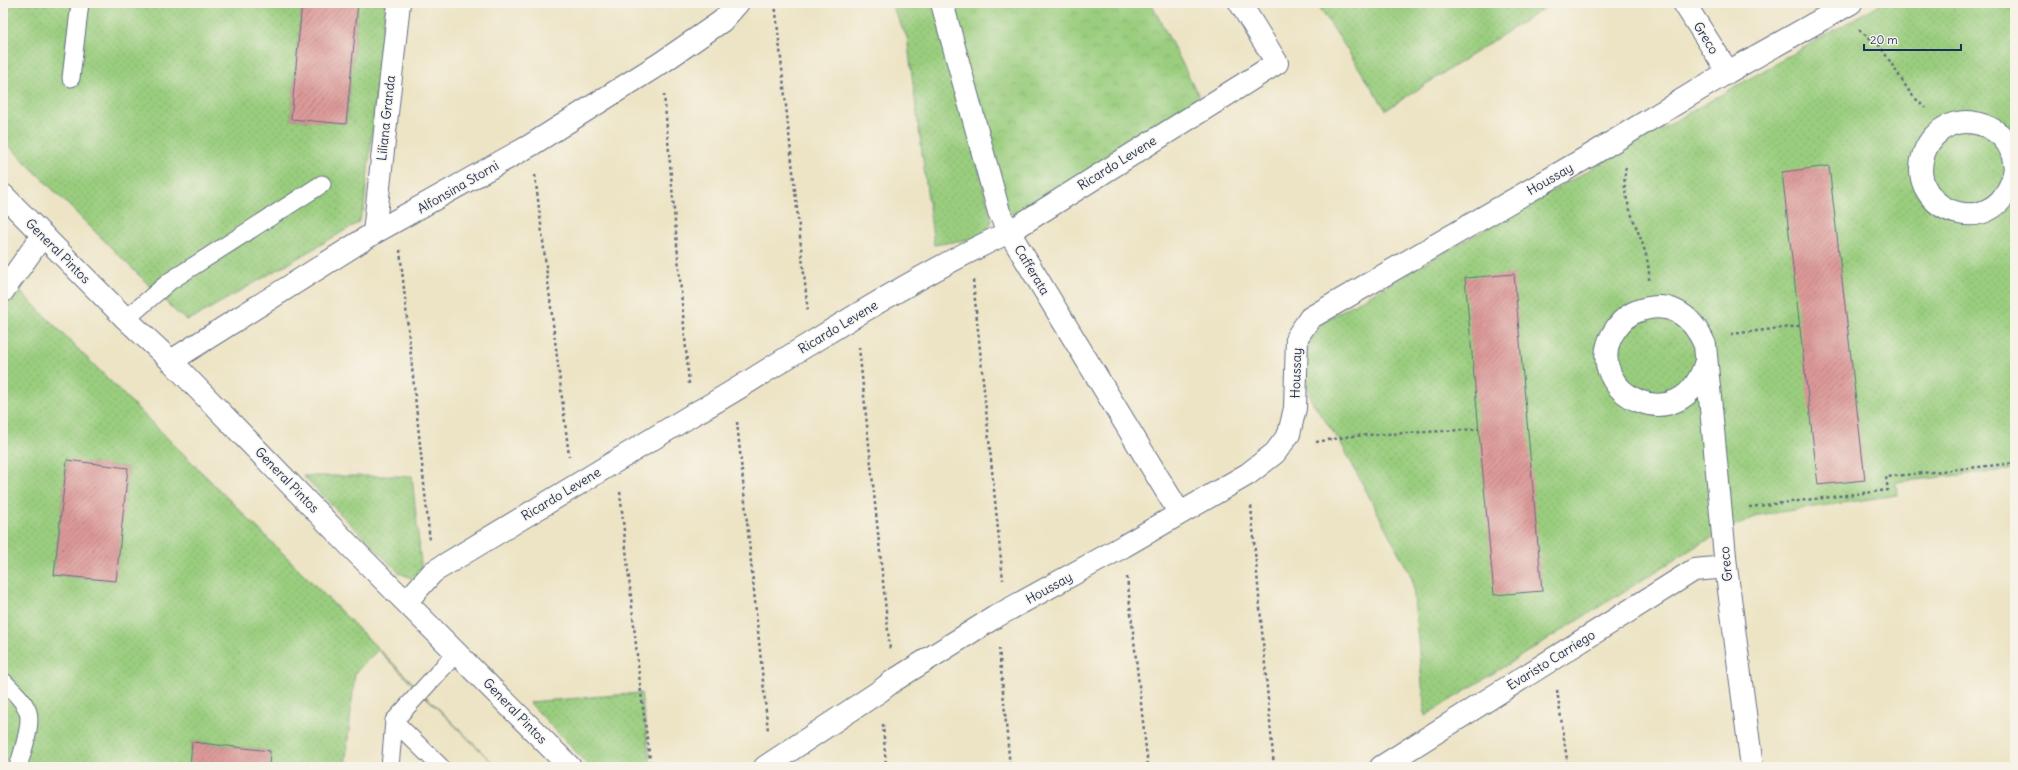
<svg xmlns="http://www.w3.org/2000/svg" width="2018" height="770" font-family="Delius,sans-serif">
<style>
.grass{fill:url(#grass-dots);stroke:#5a7e6e;fill-rule:evenodd}
.park{fill:url(#park-crowns);stroke:#5a7e6e}
.building{fill:url(#building-hatch)}
.lines{fill:none;stroke-linecap:round;stroke-linejoin:round}
.lane-casing{stroke:#646e82;stroke-width:19}
.street-casing{stroke:#646e82;stroke-width:24}
.secondary-casing{stroke:#646e82;stroke-width:24}
.path{stroke:#646e82;stroke-width:2.5;stroke-dasharray:3 3;stroke-linecap:butt}
.lane{stroke:#fff;stroke-width:17}
.street{stroke:#fff;stroke-width:22}
.secondary{stroke:#fff;stroke-width:22}
.labels{text-anchor:middle;dominant-baseline:central;stroke-width:3;stroke-linejoin:round;paint-order:stroke}
.street-label{font-size:13px;fill:#1b2f5e;stroke:#f7f3e8}
</style>
<defs>
<pattern id="grass-dots" width="8" height="8" patternUnits="userSpaceOnUse"><rect width="8" height="8" fill="#9acd7e"/><path d="M2 2h.1M6 6h.1" fill="none" stroke="#84b06f" stroke-width="1.8" stroke-linecap="round"/></pattern>
<pattern id="park-crowns" width="20" height="18" patternUnits="userSpaceOnUse"><rect width="20" height="18" fill="#9acd7e"/><path d="M2 6a3 3 0 1 1 6 0M12 15a3 3 0 1 1 6 0" fill="none" stroke="#84b06f"/></pattern>
<pattern id="building-hatch" width="6" height="6" patternUnits="userSpaceOnUse"><rect width="6" height="6" fill="#dc9998"/><path d="M-1 1l2-2M0 6l6-6M5 7l2-2" fill="none" stroke="#b27d7f"/></pattern>
</defs>
<rect width="100%" height="100%" fill="#f7f3e8"/>
<filter id="ink" filterUnits="userSpaceOnUse"><feTurbulence type="fractalNoise" baseFrequency=".025" numOctaves="2"/><feDisplacementMap in="SourceGraphic" scale="8" xChannelSelector="R" yChannelSelector="G"/><feConvolveMatrix kernelMatrix="1 2 1 2 8 2 1 2 1" color-interpolation-filters="sRGB"/></filter>
<filter id="wash" filterUnits="userSpaceOnUse"><feTurbulence type="fractalNoise" baseFrequency=".012" numOctaves="4" result="noise"/><feDisplacementMap in="SourceGraphic" scale="16" xChannelSelector="R" yChannelSelector="G"/><feGaussianBlur stdDeviation="0.9" result="paint"/><feColorMatrix in="noise" values="0 0 0 0 0 0 0 0 0 0 0 0 0 0 0 0 0 1.4 0 .05"/><feComposite in="paint" operator="in"/></filter>
<g filter="url(#wash)">
<rect width="100%" height="100%" fill="#ede4c5"/>
<g class="grass">
<polygon points="3,3 302,3 291,119 346,124 358,3 386,3 364,208 358,223 197,316 187,320 178,314 3,140"/>
<polygon points="890,3 937,3 992,221 986,232 979,238 934,245 907,37"/>
<polygon points="1317,3 1552,3 1386,110"/>
<polygon points="1882,3 2015,3 2015,331 2013,331 2015,352 2015,469 1896,482 1897,495 1759,515 1698,545 1425,716 1412,578 1342,445 1311,400 1305,372 1309,341 1324,321"/>
<path d="M3,274L497,767L378,650L355,673L345,767H269L270,751L192,742L190,767H3ZM67,461L128,468L115,581L54,575Z"/>
<polygon points="303,476 412,476 422,573 414,579 399,573"/>
<polygon points="641,693 651,767 590,767 529,702"/>
</g>
<polygon class="park" points="945,3 1151,3 1199,96 1017,217 1007,211"/>
<g id="blocks">
<g class="building">
<polygon points="302,3 358,3 346,124 291,119"/>
<polygon points="1829,166 1865,480 1818,485 1782,172"/>
<polygon points="1514,274 1542,591 1494,595 1465,278"/>
<polygon points="67,460 128,468 116,581 54,575"/>
<polygon points="192,742 270,751 269,767 190,767"/>
</g>
</g>
</g>
<g filter="url(#ink)">
<use href="#blocks" fill-opacity="0" stroke="#646e82" stroke-width="1"/>
<g class="lines">
<defs>
<g id="lane">
<polyline points="71,78 80,3"/>
<polyline points="126,319 170,281 322,184"/>
<path d="M3,681C12,690 24,700 28,712C32,725 22,754 18,767"/>
<polyline points="394,721 441,767"/>
<polyline points="390,767 394,721 457,652"/>
</g>
<g id="street">
<polyline points="942,3 999,212 1009,232 1179,512"/>
<polyline points="1684,3 1728,72"/>
<path d="M2015,168C2002,247 1903,213 1924,153C1928,141 1938,130 1950,125C1974,116 2004,129 2012,153C2014,158 2014,164 2015,168V169"/>
<polyline points="374,233 399,3"/>
<polyline points="3,291 43,235"/>
<polyline points="171,361 374,233 531,145 661,63 722,21 738,3"/>
<path d="M1706,361C1682,445 1582,392 1612,335C1617,326 1623,318 1633,313C1667,298 1691,313 1705,345L1726,567L1752,767"/>
<path d="M407,601L433,572L692,415C733,393 771,367 811,343C875,303 941,264 1009,232L1277,63L1240,3"/>
<polyline points="765,767 880,691 893,681 995,617 1124,546 1248,474 1275,453 1289,434 1295,408 1297,337 1310,318 1596,152 1728,72 1851,3"/>
<polyline points="1381,767 1694,570 1726,567"/>
</g>
<polyline id="secondary" points="3,195 126,319 171,361 351,547 570,767"/>
</defs>
<use href="#lane" class="lane-casing"/>
<use href="#street" class="street-casing"/>
<use href="#secondary" class="secondary-casing"/>
<g class="path">
<polyline points="775,3 808,312"/>
<polyline points="1859,30 1880,46 1911,94 1925,108"/>
<polyline points="664,94 689,384"/>
<path d="M1626,167C1617,206 1651,241 1649,280"/>
<polyline points="535,175 569,456"/>
<polyline points="400,250 430,542"/>
<polyline points="973,280 1003,580"/>
<polyline points="1731,334 1799,326"/>
<polyline points="859,347 890,650"/>
<polyline points="737,422 768,731"/>
<polyline points="1316,442 1351,436 1479,429"/>
<polyline points="620,492 641,693 651,767"/>
<polyline points="1251,506 1274,767"/>
<polyline points="1749,507 1888,490 1886,477 2015,463"/>
<polyline points="1127,577 1148,767"/>
<polyline points="999,648 1010,767"/>
<polyline points="1557,690 1568,767"/>
<polyline points="883,724 886,767"/>
</g>
<use href="#lane" class="lane"/>
<use href="#street" class="street"/>
<use href="#secondary" class="secondary"/>
</g>
</g>
<g class="labels">
<g class="street-label">
<text transform="translate(1706 38) rotate(58)">Greco</text>
<text transform="translate(386 118) rotate(-84)">Liliana Granda</text>
<text transform="translate(1117 163) rotate(-32)">Ricardo Levene</text>
<text transform="translate(1550 179) rotate(-30)">Houssay</text>
<text transform="translate(458 187) rotate(-30)">Alfonsina Storni</text>
<text transform="translate(58 251) rotate(45)">General Pintos</text>
<text transform="translate(1032 270) rotate(59)">Cafferata</text>
<text transform="translate(838 327) rotate(-31)">Ricardo Levene</text>
<text transform="translate(1296 373) rotate(-88)">Houssay</text>
<text transform="translate(287 480) rotate(46)">General Pintos</text>
<text transform="translate(561 494) rotate(-31)">Ricardo Levene</text>
<text transform="translate(1726 564) rotate(-96)">Greco</text>
<text transform="translate(1049 588) rotate(-29)">Houssay</text>
<text transform="translate(1551 660) rotate(-32)">Evaristo Carriego</text>
<text transform="translate(515 711) rotate(46)">General Pintos</text>
</g>
</g>
<rect width="2018" height="770" fill="none" stroke="#f7f3e8" stroke-width="16"/>
<path d="M1864 44v6h97v-6" fill="none" stroke="#1b2f5e" stroke-width="2"/>
<text x="1870" y="44" font-size="12" fill="#1b2f5e" stroke="#f7f3e8" stroke-width="3" paint-order="stroke">20 m</text>
</svg>
